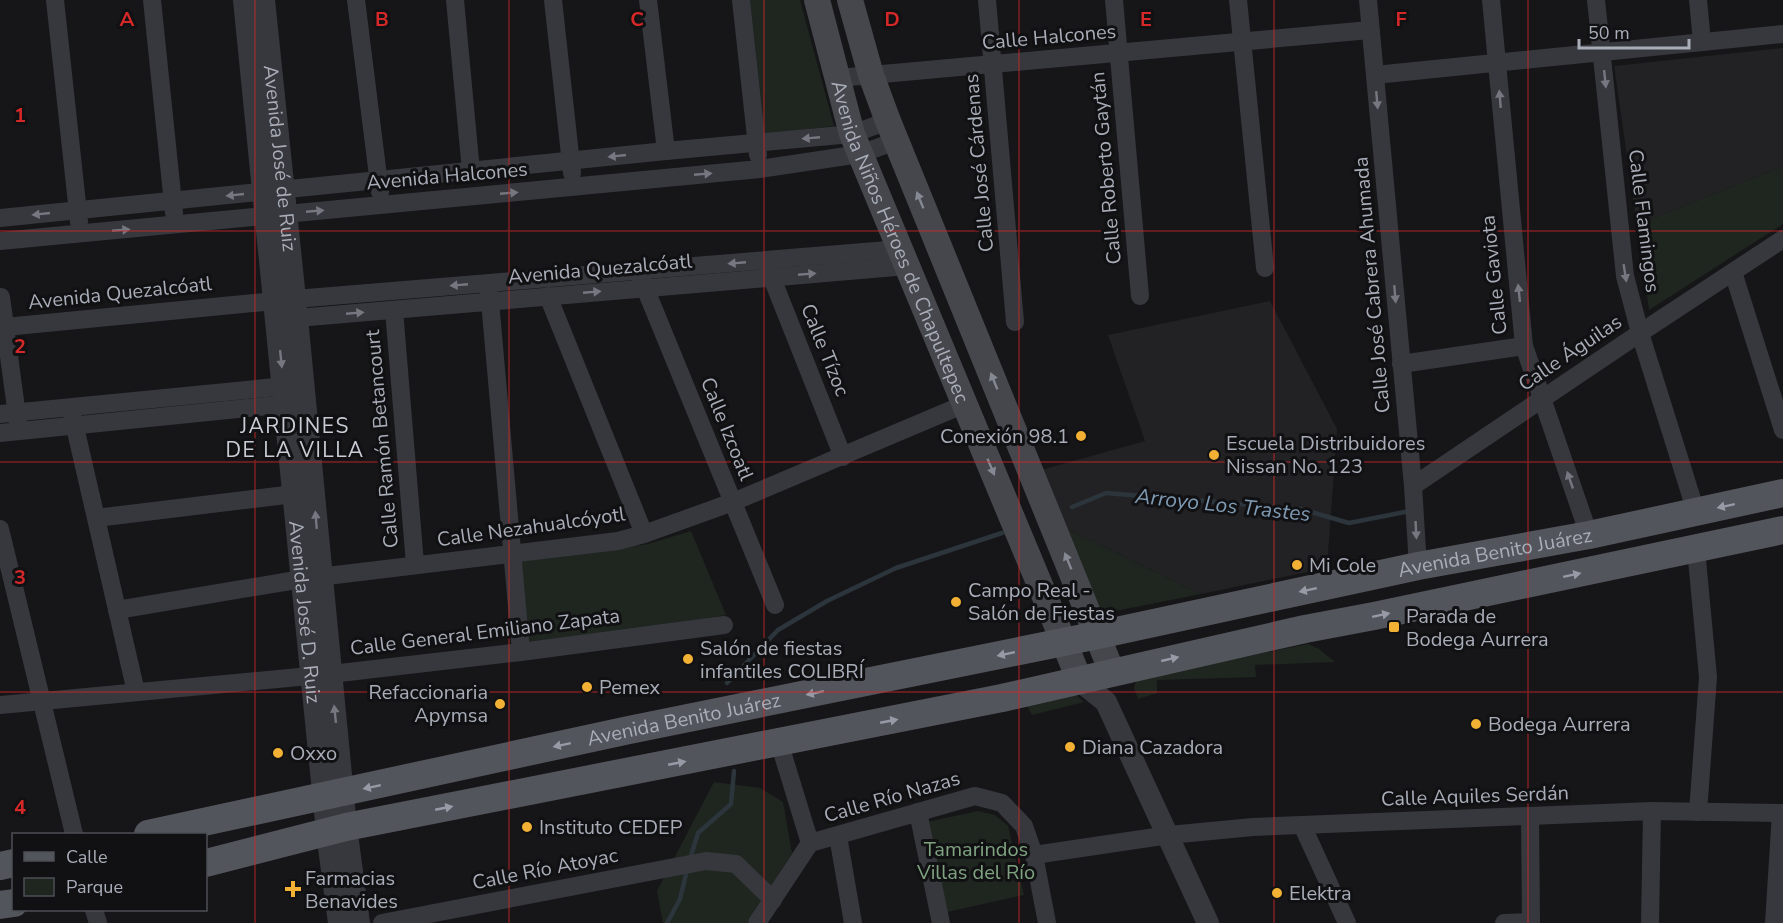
<svg xmlns="http://www.w3.org/2000/svg" width="1783" height="923" font-family="'Nunito Sans',sans-serif">
<style>
.built{fill:#222225}
.green{fill:#1e261f}
.lines{fill:none;stroke-linecap:round;stroke-linejoin:round}
.stream{stroke:#2c353c;stroke-width:4.5}
.minor{stroke:#37383d;stroke-width:18}
.tertiary{stroke:#37383d;stroke-width:22}
.secondary{stroke:#45474d;stroke-width:26}
.primary{stroke:#53555c;stroke-width:28}
.oneway{fill:#757881}
.oneway2{fill:#858993}
.oneway3{fill:#979ba6}
.grid{fill:none;stroke:#d62828;stroke-width:1.5;stroke-opacity:0.55}
.poi-dot{fill:#f2b134;stroke:#111113;stroke-width:2}
.labels{text-anchor:middle;dominant-baseline:central;stroke-width:6;stroke-linejoin:round;paint-order:stroke}
.street-label{font-size:20px;fill:#a8adb8;stroke:#111113}
.poi-label{font-size:20px;fill:#a8adb8;stroke:#111113;text-anchor:start}
.park-label{font-size:20px;fill:#7fa381;stroke:#111113}
.neighbourhood-label{font-size:21px;letter-spacing:1.5px;fill:#c9ccd4;stroke:#111113}
.water-label{font-size:21px;font-style:italic;fill:#7f9bb3;stroke:#111113}
.grid-label{font-size:20px;text-anchor:middle;font-weight:bold;fill:#d62828;stroke:#111113;stroke-width:6;stroke-linejoin:round;paint-order:stroke}
</style>
<rect width="100%" height="100%" fill="#161618"/>
<g class="built">
<polygon points="1783,48 1783,166 1637,225 1614,66"/>
<polygon points="1270,301 1337,429 1327,568 1201,594 1065,528 1041,470 1145,441 1108,335"/>
</g>
<g class="green">
<polygon points="750,0 800,0 834,126 765,135"/>
<polygon points="1783,166 1783,224 1649,310 1637,225"/>
<polygon points="1065,528 1201,594 1100,614"/>
<polygon points="691,531 726,615 527,647 517,562 648,544"/>
<polygon points="1308,644 1319,649 1335,662 1255,665 1256,677 1157,680 1157,693 1138,699 1134,688 1137,679"/>
<polygon points="1076,695 1084,702 1032,715 1027,706"/>
<polygon points="714,782 760,788 783,802 792,853 747,923 663,923 657,891"/>
<polygon points="978,811 995,815 1008,826 1024,895 947,912 927,822"/>
</g>
<g class="lines">
<g class="stream">
<polyline points="1072,507 1106,493 1301,509 1349,523 1410,511"/>
<polyline points="727,683 778,630 827,601 896,568 1002,533"/>
<polyline points="690,859 698,833 731,804 734,771"/>
<polyline points="667,923 680,899 687,870"/>
</g>
<g class="minor">
<polyline points="55,0 79,222"/>
<polyline points="152,0 174,213"/>
<polyline points="356,0 380,192"/>
<polyline points="455,0 471,171"/>
<polyline points="553,0 572,173"/>
<polyline points="648,0 666,151"/>
<polyline points="741,0 758,155"/>
<polyline points="987,0 1015,322"/>
<polyline points="1114,0 1140,296"/>
<polyline points="1238,0 1265,268"/>
<polyline points="1368,0 1413,486 1418,566"/>
<polyline points="1491,0 1524,346 1589,535"/>
<polyline points="1596,0 1625,276 1640,333 1696,512"/>
<polyline points="1698,0 1702,42"/>
<polyline points="1375,75 1783,34"/>
<polyline points="838,78 1370,30"/>
<polyline points="0,218 666,151 852,134 888,121"/>
<polyline points="0,241 760,169 860,154 896,141"/>
<polyline points="768,268 843,457"/>
<polyline points="1733,272 1783,430"/>
<polyline points="641,278 775,605"/>
<polyline points="489,290 521,652"/>
<polyline points="548,296 644,534"/>
<polyline points="1,297 18,423"/>
<polyline points="295,299 900,249"/>
<polyline points="394,310 415,564"/>
<polyline points="297,318 907,266"/>
<polyline points="5,327 275,301"/>
<polyline points="1401,364 1524,346"/>
<polyline points="0,414 296,385"/>
<polyline points="72,414 136,692"/>
<polyline points="0,433 297,403"/>
<polyline points="1413,486 1640,333 1783,239"/>
<polyline points="96,518 294,494"/>
<polyline points="0,529 74,834"/>
<polyline points="1696,549 1708,677 1698,812"/>
<polyline points="117,610 302,579 618,541 644,534 733,502 965,404"/>
<polyline points="0,705 331,674 521,652 724,625"/>
<polyline points="779,742 810,843"/>
<polyline points="918,812 941,923"/>
<polyline points="1530,816 1531,923"/>
<polyline points="1302,825 1347,923"/>
<polyline points="838,836 853,923"/>
<polyline points="810,843 975,796 1002,803 1024,826 1034,855 1047,923"/>
<polyline points="1034,855 1169,835 1253,827 1652,811 1783,813"/>
<polyline points="94,910 98,923"/>
<polyline points="382,923 706,861 736,864 773,900"/>
<polyline points="757,923 810,843"/>
<polyline points="1504,923 1531,922"/>
<polyline points="1650,923 1652,811"/>
<polyline points="1774,923 1781,813"/>
</g>
<g class="tertiary">
<path id="s1" d="M244,0L327,832L339,923"/>
<path id="s2" d="M264,0L297,318L346,827L359,923"/>
<polyline points="1080,681 1106,702 1208,923"/>
</g>
<g class="secondary">
<path id="s3" d="M817,0L852,134L1080,681"/>
<polyline points="850,0 871,75 888,121 1112,672"/>
</g>
<g class="primary">
<path id="s4" d="M148,834L629,730L1098,635L1418,566L1589,535L1783,493"/>
<polyline points="206,863 346,827 1002,698 1305,629 1374,616 1783,530"/>
<polyline points="0,866 14,863"/>
<polyline points="0,905 14,903"/>
</g>
</g>
<defs><path id="oneway-solid" d="M-6-.8H1V-3.2L6.5 0L1 3.2V.8H-6Z" transform="scale(1.5)"/></defs>
<g class="oneway">
<use href="#oneway-solid" transform="translate(1605 79) rotate(84)"/>
<use href="#oneway-solid" transform="translate(1500 99) rotate(-95)"/>
<use href="#oneway-solid" transform="translate(1377 100) rotate(85)"/>
<use href="#oneway-solid" transform="translate(811 138) rotate(175)"/>
<use href="#oneway-solid" transform="translate(617 156) rotate(174)"/>
<use href="#oneway-solid" transform="translate(703 174) rotate(-5)"/>
<use href="#oneway-solid" transform="translate(509 193) rotate(-5)"/>
<use href="#oneway-solid" transform="translate(235 195) rotate(174)"/>
<use href="#oneway-solid" transform="translate(315 211) rotate(-5)"/>
<use href="#oneway-solid" transform="translate(41 214) rotate(174)"/>
<use href="#oneway-solid" transform="translate(121 230) rotate(-5)"/>
<use href="#oneway-solid" transform="translate(737 263) rotate(175)"/>
<use href="#oneway-solid" transform="translate(1625 273) rotate(81)"/>
<use href="#oneway-solid" transform="translate(807 274) rotate(-5)"/>
<use href="#oneway-solid" transform="translate(459 285) rotate(175)"/>
<use href="#oneway-solid" transform="translate(592 292) rotate(-5)"/>
<use href="#oneway-solid" transform="translate(1519 293) rotate(-96)"/>
<use href="#oneway-solid" transform="translate(1395 294) rotate(85)"/>
<use href="#oneway-solid" transform="translate(355 313) rotate(-5)"/>
<use href="#oneway-solid" transform="translate(281 359) rotate(84)"/>
<use href="#oneway-solid" transform="translate(1570 480) rotate(-109)"/>
<use href="#oneway-solid" transform="translate(316 520) rotate(-95)"/>
<use href="#oneway-solid" transform="translate(1416 530) rotate(87)"/>
<use href="#oneway-solid" transform="translate(335 714) rotate(-96)"/>
</g>
<g class="oneway2">
<use href="#oneway-solid" transform="translate(920 200) rotate(-112)"/>
<use href="#oneway-solid" transform="translate(994 381) rotate(-112)"/>
<use href="#oneway-solid" transform="translate(991 467) rotate(67)"/>
<use href="#oneway-solid" transform="translate(1068 561) rotate(-112)"/>
</g>
<g class="oneway3">
<use href="#oneway-solid" transform="translate(1726 506) rotate(168)"/>
<use href="#oneway-solid" transform="translate(1572 575) rotate(-12)"/>
<use href="#oneway-solid" transform="translate(1308 590) rotate(168)"/>
<use href="#oneway-solid" transform="translate(1381 615) rotate(-12)"/>
<use href="#oneway-solid" transform="translate(1006 654) rotate(168)"/>
<use href="#oneway-solid" transform="translate(1170 659) rotate(-13)"/>
<use href="#oneway-solid" transform="translate(815 693) rotate(168)"/>
<use href="#oneway-solid" transform="translate(889 721) rotate(-11)"/>
<use href="#oneway-solid" transform="translate(562 745) rotate(168)"/>
<use href="#oneway-solid" transform="translate(677 763) rotate(-11)"/>
<use href="#oneway-solid" transform="translate(372 787) rotate(168)"/>
<use href="#oneway-solid" transform="translate(444 808) rotate(-11)"/>
</g>
<path class="grid" d="M255,0V923M509,0V923M764,0V923M1019,0V923M1274,0V923M1528,0V923M0,231H1783M0,462H1783M0,692H1783"/>
<g class="poi-dot">
<circle cx="1081" cy="436" r="6"/>
<circle cx="1214" cy="455" r="6"/>
<circle cx="1297" cy="565" r="6"/>
<circle cx="956" cy="602" r="6"/>
<rect x="1388" y="621" width="12" height="12" rx="3"/>
<circle cx="688" cy="659" r="6"/>
<circle cx="587" cy="687" r="6"/>
<circle cx="500" cy="704" r="6"/>
<circle cx="1476" cy="724" r="6"/>
<circle cx="1070" cy="747" r="6"/>
<circle cx="278" cy="753" r="6"/>
<circle cx="527" cy="827" r="6"/>
<path d="M290 880h6v6h6v6h-6v6h-6v-6h-6v-6h6z"/>
<circle cx="1277" cy="893" r="6"/>
</g>
<g class="labels">
<g class="street-label">
<text transform="translate(1049 37) rotate(-5)">Calle Halcones</text>
<text stroke="none"><textPath href="#s2" startOffset="159">Avenida José de Ruiz</textPath></text>
<text transform="translate(979 163) rotate(-95)">Calle José Cárdenas</text>
<text transform="translate(1106 168) rotate(-95)">Calle Roberto Gaytán</text>
<text transform="translate(447 176) rotate(-5)">Avenida Halcones</text>
<text transform="translate(1644 221) rotate(83)">Calle Flamingos</text>
<text stroke="none"><textPath href="#s3" startOffset="256">Avenida Niños Héroes de Chapultepec</textPath></text>
<text transform="translate(600 269) rotate(-5)">Avenida Quezalcóatl</text>
<text transform="translate(1494 275) rotate(-96)">Calle Gaviota</text>
<text transform="translate(1372 285) rotate(-95)">Calle José Cabrera Ahumada</text>
<text transform="translate(120 293) rotate(-6)">Avenida Quezalcóatl</text>
<text transform="translate(825 350) rotate(68)">Calle Tízoc</text>
<text transform="translate(1570 353) rotate(-34)">Calle Águilas</text>
<text transform="translate(727 429) rotate(68)">Calle Izcoatl</text>
<text transform="translate(382 439) rotate(-95)">Calle Ramón Betancourt</text>
<text transform="translate(531 527) rotate(-8)">Calle Nezahualcóyotl</text>
<text stroke="none"><textPath href="#s4" startOffset="1376">Avenida Benito Juárez</textPath></text>
<text stroke="none"><textPath href="#s1" startOffset="615">Avenida José D. Ruiz</textPath></text>
<text transform="translate(485 632) rotate(-7)">Calle General Emiliano Zapata</text>
<text stroke="none"><textPath href="#s4" startOffset="548">Avenida Benito Juárez</textPath></text>
<text transform="translate(1475 796) rotate(-2)">Calle Aquiles Serdán</text>
<text transform="translate(892 797) rotate(-16)">Calle Río Nazas</text>
<text transform="translate(545 869) rotate(-11)">Calle Río Atoyac</text>
</g>
<g class="poi-label">
<text x="1069" y="436" text-anchor="end">Conexión 98.1</text>
<text x="1226" y="443">Escuela Distribuidores<tspan x="1226" dy="23">Nissan No. 123</tspan></text>
<text x="1309" y="565">Mi Cole</text>
<text x="968" y="590">Campo Real -<tspan x="968" dy="23">Salón de Fiestas</tspan></text>
<text x="1406" y="616">Parada de<tspan x="1406" dy="23">Bodega Aurrera</tspan></text>
<text x="700" y="648">Salón de fiestas<tspan x="700" dy="23">infantiles COLIBRÍ</tspan></text>
<text x="599" y="687">Pemex</text>
<text x="488" y="692" text-anchor="end">Refaccionaria<tspan x="488" dy="23">Apymsa</tspan></text>
<text x="1488" y="724">Bodega Aurrera</text>
<text x="1082" y="747">Diana Cazadora</text>
<text x="290" y="753">Oxxo</text>
<text x="539" y="827">Instituto CEDEP</text>
<text x="305" y="878">Farmacias<tspan x="305" dy="23">Benavides</tspan></text>
<text x="1289" y="893">Elektra</text>
</g>
<g class="park-label">
<text x="976" y="849">Tamarindos<tspan x="976" dy="23">Villas del Río</tspan></text>
</g>
<g class="neighbourhood-label">
<text x="295" y="426">JARDINES<tspan x="295" dy="24">DE LA VILLA</tspan></text>
</g>
<g class="water-label">
<text transform="translate(1223 505) rotate(6)">Arroyo Los Trastes</text>
</g>
</g>
<g class="grid-label">
<text x="127" y="26">A</text>
<text x="382" y="26">B</text>
<text x="637" y="26">C</text>
<text x="892" y="26">D</text>
<text x="1146" y="26">E</text>
<text x="1401" y="26">F</text>
<text x="20" y="122">1</text>
<text x="20" y="353">2</text>
<text x="20" y="584">3</text>
<text x="20" y="814">4</text>
</g>
<rect x="12" y="833" width="195" height="78" fill="#111113" stroke="#4d4f55" stroke-width="1.5"/>
<rect x="24" y="852" width="30" height="9" fill="#53555c" stroke="#4d4f55" stroke-width="1.5"/>
<text x="66" y="863" font-size="18" fill="#a8adb8">Calle</text>
<rect x="24" y="878" width="30" height="18" fill="#1e261f" stroke="#4d4f55" stroke-width="1.5"/>
<text x="66" y="893" font-size="18" fill="#a8adb8">Parque</text>
<path d="M1579 39v9h110v-9" fill="none" stroke="#a8adb8" stroke-width="3"/>
<text x="1588" y="39" font-size="18" fill="#a8adb8" stroke="#111113" stroke-width="4.5" paint-order="stroke">50 m</text>
</svg>
